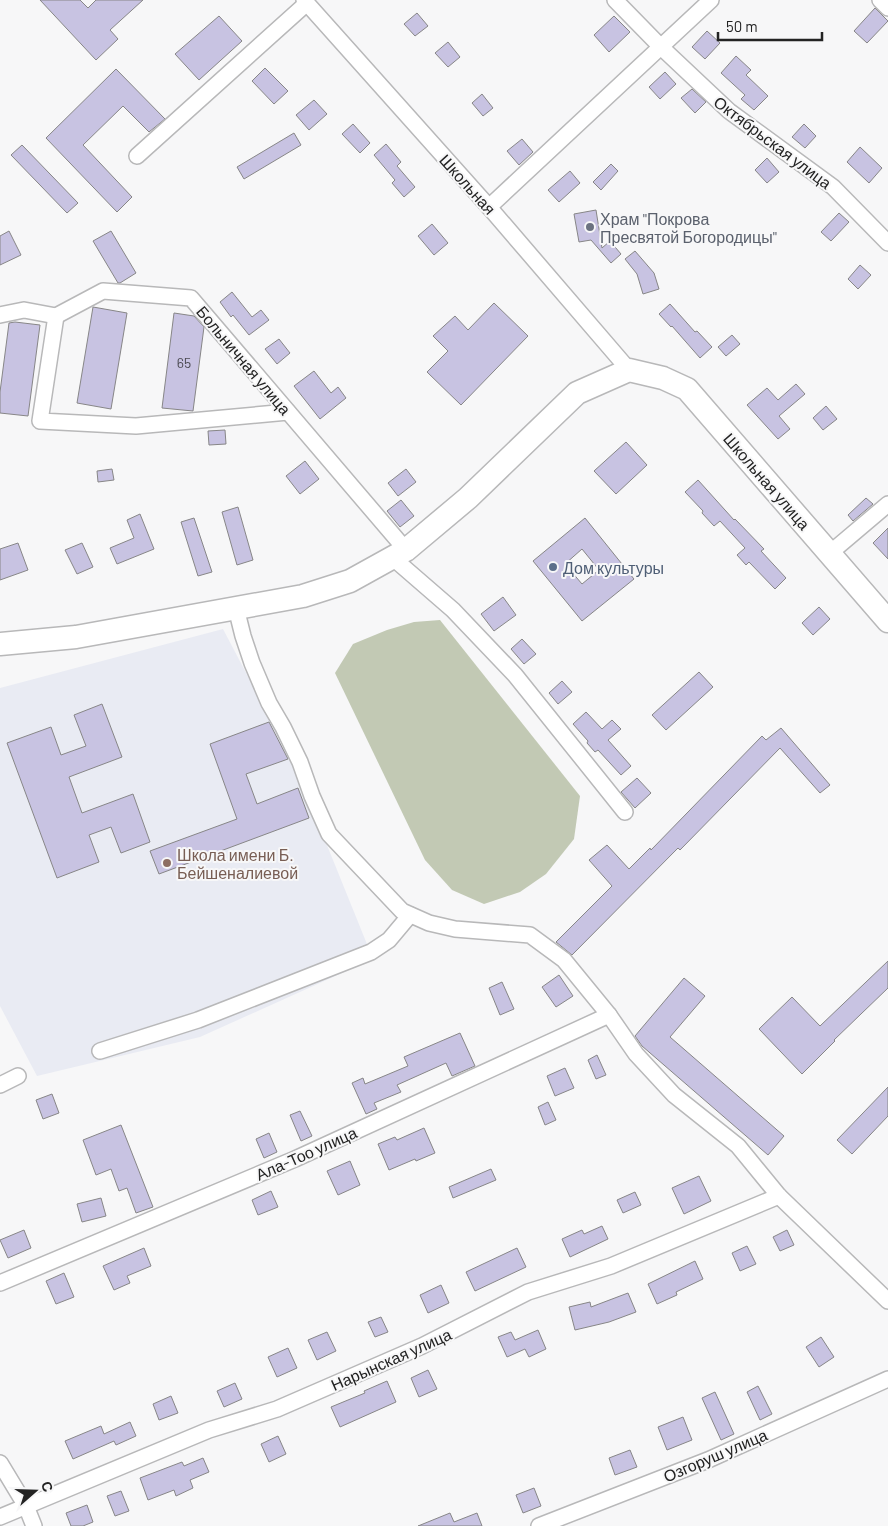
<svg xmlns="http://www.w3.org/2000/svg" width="888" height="1526" font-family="Barlow,sans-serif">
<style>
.built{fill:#e9ebf3}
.green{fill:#c2c9b4}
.building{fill:#c8c3e2;stroke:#878687;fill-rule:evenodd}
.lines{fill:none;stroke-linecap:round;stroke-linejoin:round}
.street-casing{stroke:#b8b8b9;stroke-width:18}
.secondary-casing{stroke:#b8b8b9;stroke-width:25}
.street{stroke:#fff;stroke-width:15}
.secondary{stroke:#fff;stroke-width:22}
.worship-dot{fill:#6b7280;stroke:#f7f7f8;stroke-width:2}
.service-dot{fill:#5c6f8a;stroke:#f7f7f8;stroke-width:2}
.education-dot{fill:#8d6e63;stroke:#f7f7f8;stroke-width:2}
.labels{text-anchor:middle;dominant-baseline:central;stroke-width:4;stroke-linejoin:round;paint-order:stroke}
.number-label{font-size:14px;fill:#4c4b53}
.street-label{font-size:16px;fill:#232323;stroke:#f7f7f8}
.worship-label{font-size:16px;fill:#5b616d;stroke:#f7f7f8;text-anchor:start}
.service-label{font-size:16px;fill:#4e5e75;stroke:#f7f7f8;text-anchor:start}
.education-label{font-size:16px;fill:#785e54;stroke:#f7f7f8;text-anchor:start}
</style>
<rect width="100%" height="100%" fill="#f7f7f8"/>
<polygon class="built" points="223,629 295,766 373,959 200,1037 37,1076 0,1006 0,688"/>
<polygon class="green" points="440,620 580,796 574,839 546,874 520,892 484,904 452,890 425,860 335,673 353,644 387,630 414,622"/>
<g class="building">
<polygon points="40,0 80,0 88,8 96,0 143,0 110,30 118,39 96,60"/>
<polygon points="875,8 888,21 867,43 854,31"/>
<polygon points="417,13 428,26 415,36 404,24"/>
<polygon points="219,16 242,41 199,80 175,54"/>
<polygon points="614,16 630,32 609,52 594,35"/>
<polygon points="707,31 720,43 705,59 692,47"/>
<polygon points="448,42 460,57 448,67 435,53"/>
<polygon points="736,56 751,70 746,75 768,96 754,110 741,99 745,95 721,73"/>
<polygon points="265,68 288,91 274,104 252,81"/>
<polygon points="116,69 165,119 149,132 123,106 83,145 132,197 117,212 46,138"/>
<polygon points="665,72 676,84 660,99 649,87"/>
<polygon points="692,89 706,102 695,113 681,98"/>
<polygon points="482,94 493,108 483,116 472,103"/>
<polygon points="314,100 327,114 309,130 296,115"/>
<polygon points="353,124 370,143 360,153 342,134"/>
<polygon points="804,124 816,136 805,148 792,137"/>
<polygon points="294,133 301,145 244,179 237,167"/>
<polygon points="522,139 533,152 519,165 507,151"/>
<polygon points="386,144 401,162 397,166 415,187 404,197 392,183 395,180 374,155"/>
<polygon points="22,145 78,203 67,213 11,155"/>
<polygon points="860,147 882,168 869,183 847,162"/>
<polygon points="767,158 779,172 767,183 755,170"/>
<polygon points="611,164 618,171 601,190 593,182"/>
<polygon points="570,171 580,183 559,202 548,190"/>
<polygon points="596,210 602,248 610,241 621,254 611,263 591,240 579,242 574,214"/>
<polygon points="839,213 849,222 831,241 821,232"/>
<polygon points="432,224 448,243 434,255 418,236"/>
<polygon points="9,231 21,255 0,265 0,236"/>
<polygon points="111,231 136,273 120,283 118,283 93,241"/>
<polygon points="635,251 654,273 659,289 643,294 637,274 625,259"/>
<polygon points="860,265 871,275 858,289 848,279"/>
<polygon points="232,292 252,317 261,310 269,320 249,335 233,315 231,317 220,302"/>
<polygon points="494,303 528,336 461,405 427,372 448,351 433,336 455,316 468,330"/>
<polygon points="670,304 695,332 697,331 712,347 700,358 672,326 671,327 659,314"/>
<polygon points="93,307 127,313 111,409 77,403"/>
<polygon points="174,313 194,316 204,327 193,411 162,408"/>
<polygon points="15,322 40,325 28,416 0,413 0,392 9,323"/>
<polygon points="732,335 740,344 726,356 718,347"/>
<polygon points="279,339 290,353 277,364 265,349"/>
<polygon points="314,371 331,393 338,387 346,398 320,419 294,386"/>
<polygon points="796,384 805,394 779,416 790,429 778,439 747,405 767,388 778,400"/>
<polygon points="826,406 837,419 823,430 813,418"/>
<polygon points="225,430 226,444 209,445 208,431"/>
<polygon points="626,442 647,465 616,494 594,471"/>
<polygon points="305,461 319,479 300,494 286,476"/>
<polygon points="112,469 114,480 98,482 97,471"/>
<polygon points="406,469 416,482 398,496 388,483"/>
<polygon points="698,480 734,520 735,519 764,549 761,551 786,578 775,589 749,562 746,565 737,555 745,548 720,521 714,526 702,513 703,511 685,492"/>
<polygon points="866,498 873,504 853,521 848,515"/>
<polygon points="401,500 414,516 400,527 387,511"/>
<polygon points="238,507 253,560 237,565 222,512"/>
<polygon points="140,514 154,549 117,564 110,548 134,538 127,520"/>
<polygon points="194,518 212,572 198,576 181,522"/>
<path d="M585,518L634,579L582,621L533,561ZM582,549L599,570L582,584L565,564Z"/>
<polygon points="888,528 888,559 873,543"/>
<polygon points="18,543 28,570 0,580 0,549"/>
<polygon points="82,543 93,567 77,574 65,550"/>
<polygon points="503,597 516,615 494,631 481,614"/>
<polygon points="819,607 830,619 813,635 802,623"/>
<polygon points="522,639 536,654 524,664 511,649"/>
<polygon points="699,672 713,687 666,730 652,715"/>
<polygon points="562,681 572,692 558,704 549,693"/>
<polygon points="102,704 122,757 69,777 82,813 133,794 150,842 121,853 111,827 89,835 99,862 57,878 7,743 51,727 61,755 86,746 74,715"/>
<polygon points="586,712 602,729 612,720 621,729 608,740 631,766 621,775 598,750 595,752 587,743 588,741 573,724"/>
<polygon points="269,722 288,759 246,774 257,804 298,788 309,818 159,874 150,851 237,819 210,744"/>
<polygon points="781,728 830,785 820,793 780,748 680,850 678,848 572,955 556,942 612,886 589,860 607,845 629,869 650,848 651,850 762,736 766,740"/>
<polygon points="637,778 651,793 635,808 621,792"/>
<polygon points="888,961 888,988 834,1040 835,1041 802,1074 759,1029 792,997 820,1026"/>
<polygon points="559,975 573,996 556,1007 542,987"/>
<polygon points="684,978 705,996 670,1037 784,1136 768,1155 642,1046 635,1036"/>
<polygon points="502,982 514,1009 500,1015 489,988"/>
<polygon points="460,1033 475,1066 452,1076 446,1063 397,1085 401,1092 374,1103 377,1109 366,1114 352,1083 363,1078 365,1084 408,1066 404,1057"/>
<polygon points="597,1055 606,1075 596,1079 588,1060"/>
<polygon points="565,1068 574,1088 555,1096 547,1076"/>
<polygon points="888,1087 888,1116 852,1154 837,1140"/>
<polygon points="52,1094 59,1113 43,1119 36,1100"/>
<polygon points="548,1102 556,1120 545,1125 538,1107"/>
<polygon points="300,1111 312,1136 301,1141 290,1115"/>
<polygon points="121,1125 153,1207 136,1213 127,1188 119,1191 111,1169 96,1175 83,1140"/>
<polygon points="424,1128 435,1153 416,1161 415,1159 389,1170 378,1144 395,1137 397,1140"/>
<polygon points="269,1133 277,1152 264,1158 256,1139"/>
<polygon points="350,1161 360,1185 338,1195 327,1171"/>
<polygon points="491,1169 496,1180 453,1198 449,1187"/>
<polygon points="699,1176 711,1201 684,1214 672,1188"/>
<polygon points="271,1191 278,1207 258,1215 252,1200"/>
<polygon points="635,1192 641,1205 623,1213 617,1200"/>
<polygon points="101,1198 106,1216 82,1222 77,1204"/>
<polygon points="602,1226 608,1239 570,1257 562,1239 582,1230 584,1234"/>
<polygon points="24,1230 31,1248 8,1258 0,1240"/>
<polygon points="787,1230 794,1245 780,1251 773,1237"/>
<polygon points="747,1246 756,1264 740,1271 732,1253"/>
<polygon points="144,1248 151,1266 127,1276 130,1283 114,1290 103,1266"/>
<polygon points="517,1248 526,1267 475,1291 466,1272"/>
<polygon points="695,1261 703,1279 676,1292 677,1295 657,1304 648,1284"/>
<polygon points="64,1273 74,1297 56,1304 46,1281"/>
<polygon points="441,1285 449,1303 428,1313 420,1295"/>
<polygon points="628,1293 636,1312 609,1322 575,1330 569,1307 590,1302 591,1307"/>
<polygon points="381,1317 388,1332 375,1337 368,1322"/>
<polygon points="538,1330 546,1349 529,1357 525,1349 507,1357 498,1337 511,1332 515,1340"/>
<polygon points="327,1332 336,1351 317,1360 308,1340"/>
<polygon points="821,1337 834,1357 819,1367 806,1347"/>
<polygon points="288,1348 297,1368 277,1377 268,1357"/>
<polygon points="428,1370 437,1389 419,1397 411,1378"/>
<polygon points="387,1381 396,1402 340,1427 331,1407 365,1393 364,1391"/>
<polygon points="235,1383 242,1399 224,1407 217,1391"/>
<polygon points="758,1386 772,1414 760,1420 747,1392"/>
<polygon points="715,1392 734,1434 721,1440 702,1398"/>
<polygon points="171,1396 178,1413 159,1420 153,1404"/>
<polygon points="683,1417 692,1440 667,1450 658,1427"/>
<polygon points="130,1422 136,1436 116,1445 114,1441 73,1459 65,1441 101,1426 104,1434"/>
<polygon points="278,1436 286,1454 269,1462 261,1444"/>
<polygon points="630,1450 637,1467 615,1475 609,1458"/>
<polygon points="203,1458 209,1472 190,1480 193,1488 176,1496 174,1490 148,1500 140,1478 182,1462 184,1466"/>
<polygon points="534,1488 541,1506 523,1513 516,1495"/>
<polygon points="121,1491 129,1511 115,1516 107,1496"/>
<polygon points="87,1505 93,1522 83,1526 71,1526 66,1513"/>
<polygon points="450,1513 454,1522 477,1513 482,1526 418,1526"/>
</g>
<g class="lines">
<defs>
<g id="street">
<polyline points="304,0 489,207 629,370"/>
<polyline points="615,0 661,47 729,111 833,187 888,243"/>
<polyline points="880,0 888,8"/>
<polyline points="137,156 307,3"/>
<polyline points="489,207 711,0"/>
<polyline points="0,315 24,310 56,316 103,291 191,298 406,550"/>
<polyline points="56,316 40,421 136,426 288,412"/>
<polyline points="830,553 888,504"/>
<polyline points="393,558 453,610 515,675 625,812"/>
<polyline points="236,608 243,636 252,663 269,703 283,727 300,762 312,796 329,834 402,911 429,923 455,929 530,935 564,960 609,1015 636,1054 674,1095 738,1146 779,1196 888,1301"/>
<polyline points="100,1051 198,1020 371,952 389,940 410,915"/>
<polyline points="0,1085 18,1076"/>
<polyline points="0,1283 295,1159 609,1015"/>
<polyline points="0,1463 26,1506 34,1526"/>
<polyline points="0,1517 209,1430 277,1409 422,1346 528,1292 611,1266 779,1196"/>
<polyline points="539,1526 708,1460 888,1379"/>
</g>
<polyline id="secondary" points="0,644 76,637 303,596 350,581 406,550 468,498 577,393 629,370 663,378 687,389 888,621"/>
</defs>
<use href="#street" class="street-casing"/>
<use href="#secondary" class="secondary-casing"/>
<use href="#street" class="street"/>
<use href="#secondary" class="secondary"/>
</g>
<circle class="worship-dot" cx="590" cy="227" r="5"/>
<circle class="service-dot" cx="553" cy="567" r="5"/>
<circle class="education-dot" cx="167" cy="863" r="5"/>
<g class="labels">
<g class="number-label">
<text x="184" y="362">65</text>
</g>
<g class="street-label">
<text transform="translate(773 142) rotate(37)">Октябрьская улица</text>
<text transform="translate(468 184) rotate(48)">Школьная</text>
<text transform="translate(244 360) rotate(50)">Больничная улица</text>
<text transform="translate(767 481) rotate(49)">Школьная улица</text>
<text transform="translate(306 1153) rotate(-24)">Ала-Тоо улица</text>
<text transform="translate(391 1359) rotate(-24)">Нарынская улица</text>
<text transform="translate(715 1455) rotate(-23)">Озгоруш улица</text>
</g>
<g class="worship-label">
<text x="600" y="218">Храм "Покрова<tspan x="600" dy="18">Пресвятой Богородицы"</tspan></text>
</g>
<g class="service-label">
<text x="563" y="567">Дом культуры</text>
</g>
<g class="education-label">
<text x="177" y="854">Школа имени Б.<tspan x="177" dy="18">Бейшеналиевой</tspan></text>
</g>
</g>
<g transform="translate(35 1491) rotate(70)" stroke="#f7f7f8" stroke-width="4" paint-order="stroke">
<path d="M0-4L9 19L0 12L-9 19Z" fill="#232323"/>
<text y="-8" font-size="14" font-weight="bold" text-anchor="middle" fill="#232323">С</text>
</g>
<path d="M718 32v8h104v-8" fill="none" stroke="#232323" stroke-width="2.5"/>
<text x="726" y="32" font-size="15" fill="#232323" stroke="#f7f7f8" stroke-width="4" paint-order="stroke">50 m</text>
</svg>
